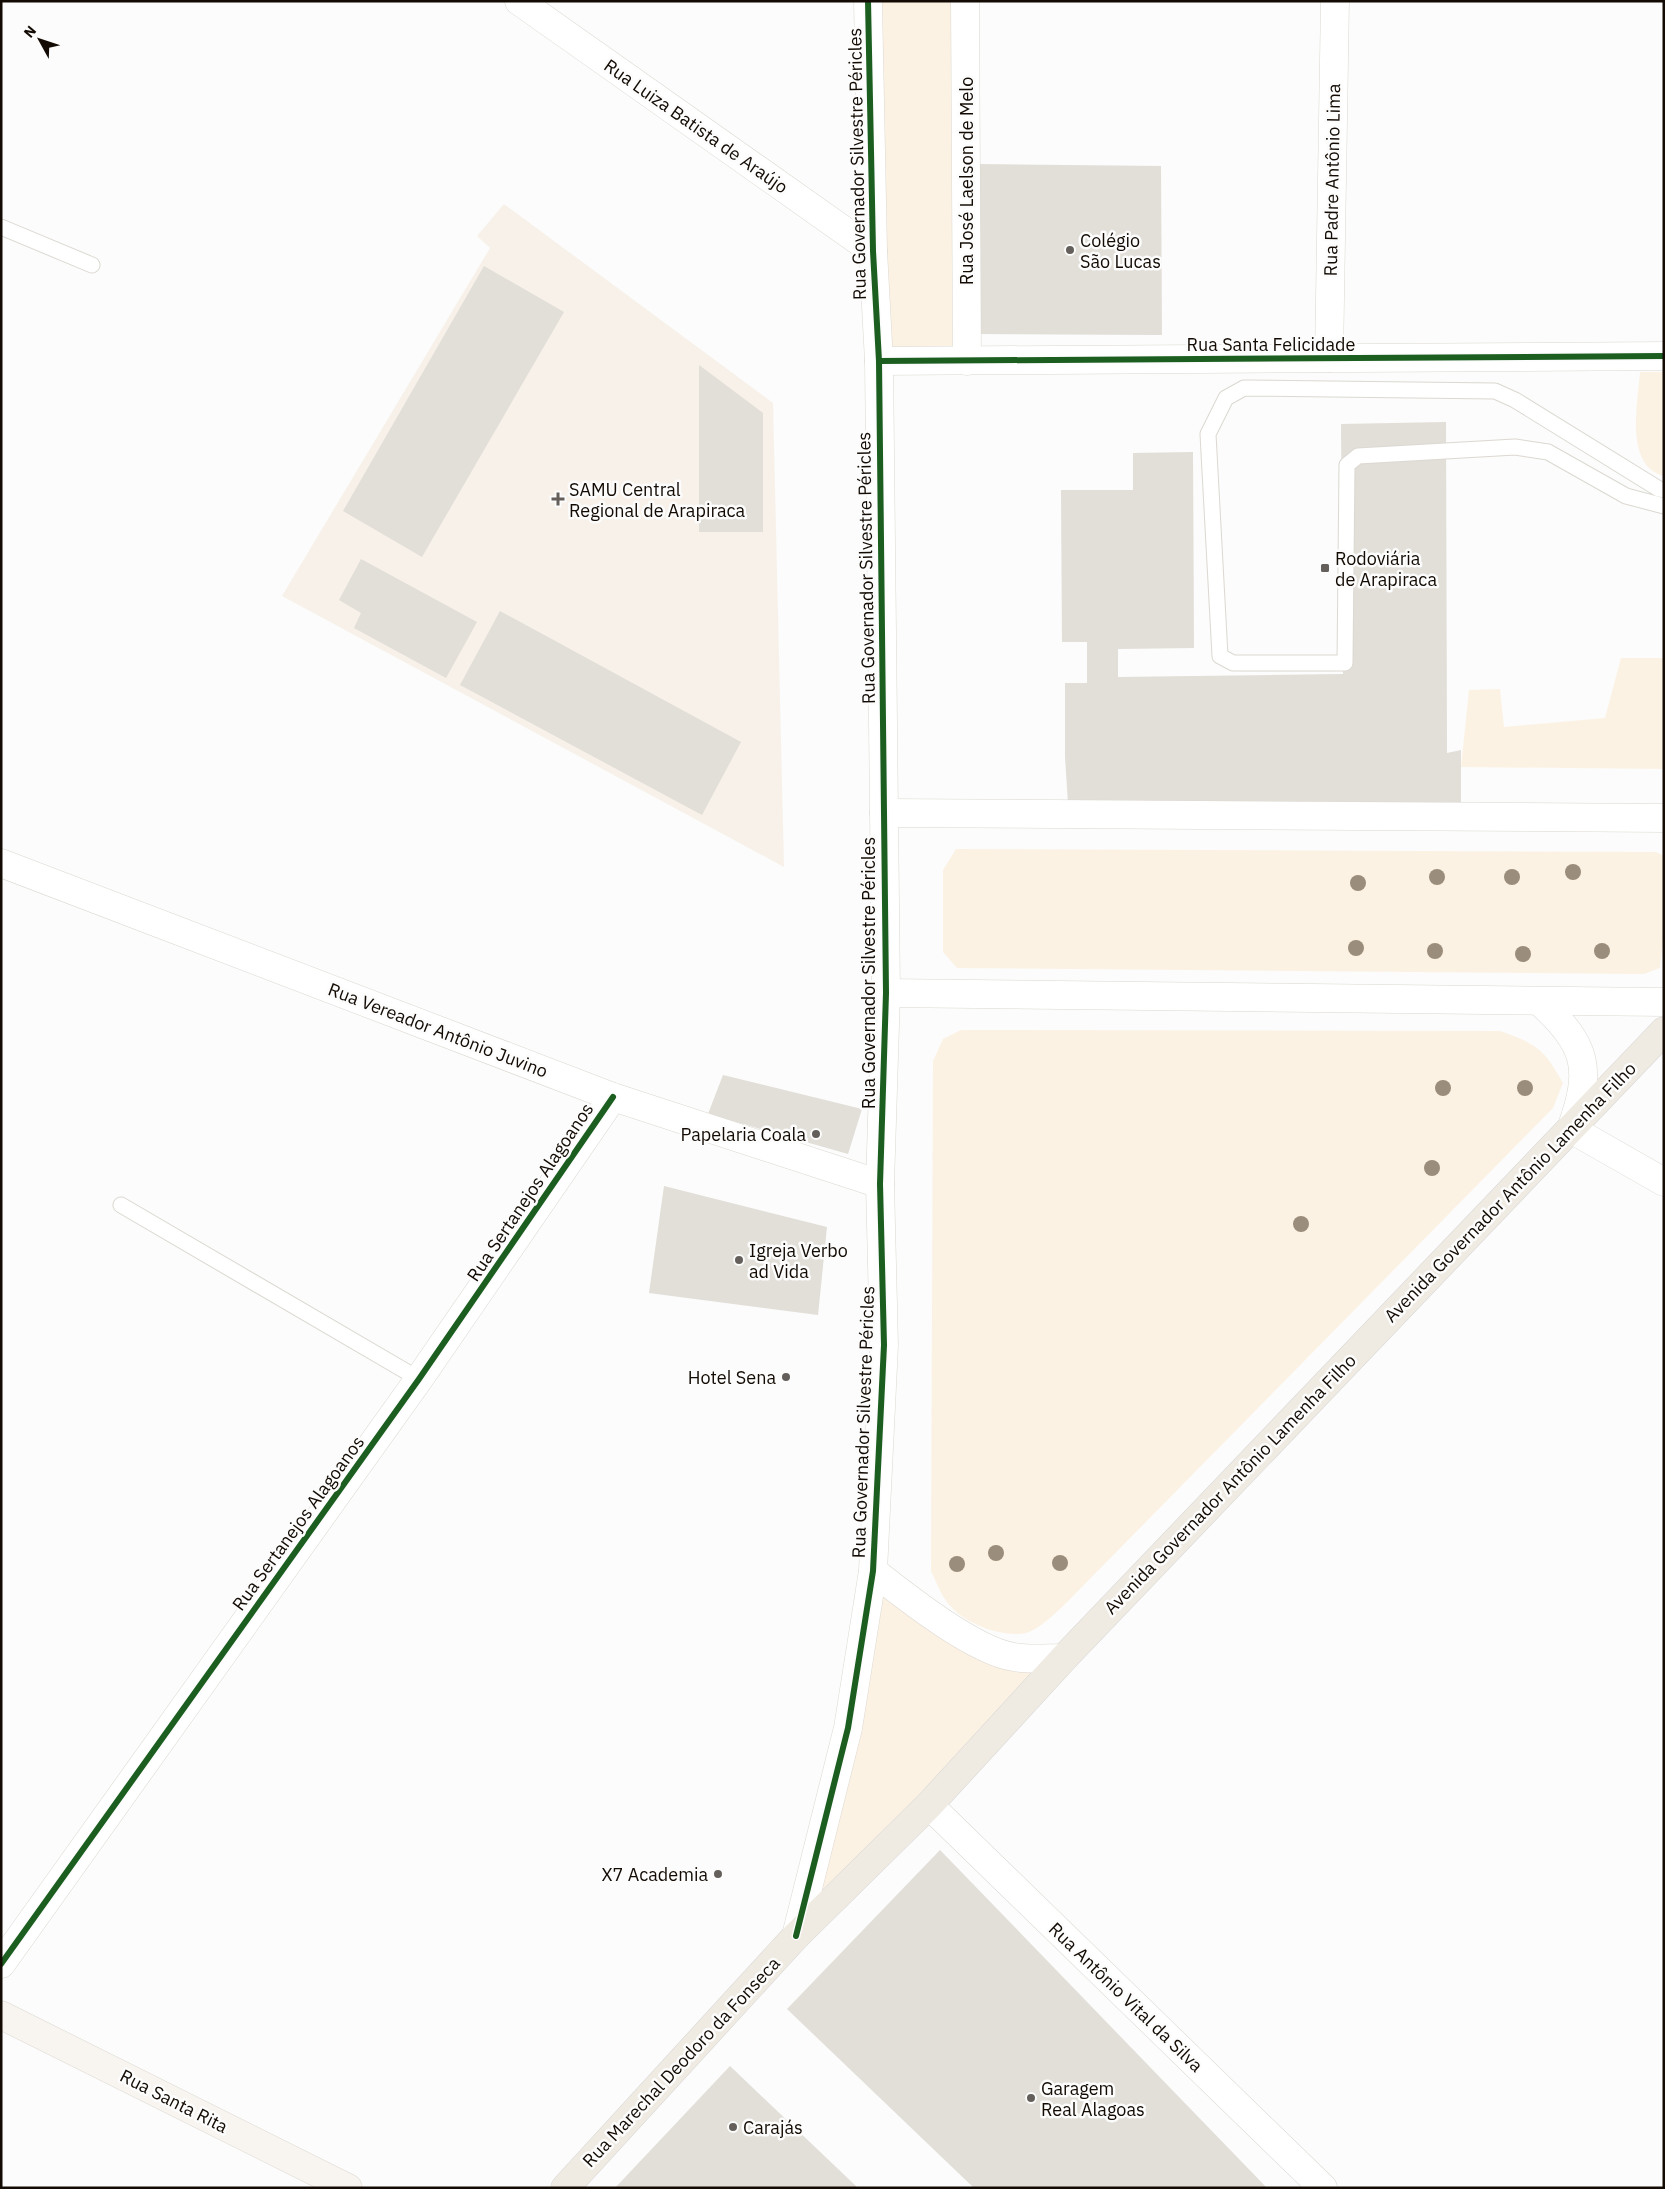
<svg xmlns="http://www.w3.org/2000/svg" width="1665" height="2189" font-family="'IBM Plex Sans',sans-serif">
<style>
.built{fill:#f7f1e9}
.green{fill:#fcf2e4}
.building{fill:#e2ded8}
.lines{fill:none;stroke-linecap:round;stroke-linejoin:round}
.lane-casing{stroke:#dcd8d2;stroke-width:17}
.street-casing{stroke:#dcd8d2;stroke-width:29}
.secondary-casing{stroke:#dcd8d2;stroke-width:29}
.primary-casing{stroke:#d7d7d5;stroke-width:29}
.lane{stroke:#fefffe;stroke-width:15}
.street{stroke:#fefffe;stroke-width:28}
.secondary{stroke:#f8f4f0;stroke-width:28}
.primary{stroke:#efeae2;stroke-width:28}
.cycleway-casing{stroke:#fbfcfb;stroke-width:9}
.cycleway{stroke:#1b5e20;stroke-width:6}
.tree{fill:#9a8d7b}
.poi-dot{fill:#645f5a;stroke:#fbfcfb;stroke-width:2}
.labels{text-anchor:middle;dominant-baseline:central;stroke-width:5;stroke-linejoin:round;paint-order:stroke}
.street-label{font-size:18px;fill:#120a03;stroke:#fbfcfb}
.poi-label{font-size:18px;fill:#120a03;stroke:#fbfcfb;text-anchor:start}
</style>
<rect width="100%" height="100%" fill="#fbfcfb"/>
<polygon class="built" points="504,204 773,403 784,867 282,596 490,248 477,236"/>
<g class="green">
<polygon points="868,1 965,1 967,361 879,361"/>
<path d="M1640,372H1664V476C1624,466 1638,402 1640,372Z"/>
<polygon points="1621,658 1664,658 1664,769 1461,767 1469,690 1500,689 1504,727 1605,718"/>
<polygon points="956,849 1656,852 1664,856 1664,930 1660,968 1644,974 957,968 943,952 943,870"/>
<path d="M961,1030L1500,1031C1537,1044 1544,1049 1563,1083L1553,1108L1074,1595C1063,1606 1041,1629 1026,1633C1001,1638 962,1623 947,1602C940,1593 936,1581 931,1571L933,1061L943,1039Z"/>
<polygon points="873,1571 983,1648 1064,1658 796,1936"/>
</g>
<g class="building">
<polygon points="976,164 1161,166 1162,335 979,334"/>
<polygon points="484,266 564,312 422,557 343,511"/>
<polygon points="699,365 763,413 763,532 699,532"/>
<polygon points="1446,422 1447,753 1461,750 1461,805 1068,803 1065,757 1065,683 1087,683 1087,642 1062,642 1061,490 1133,490 1133,453 1193,452 1194,648 1118,649 1118,677 1343,674 1341,424"/>
<polygon points="361,559 477,622 446,678 354,628 361,613 339,600"/>
<polygon points="500,611 741,742 702,815 460,685"/>
<polygon points="723,1075 862,1109 848,1154 708,1114"/>
<polygon points="664,1186 827,1227 818,1315 649,1293"/>
<polygon points="940,1850 1267,2188 974,2188 787,2009"/>
<polygon points="730,2066 858,2188 615,2188"/>
</g>
<g class="lines">
<defs>
<g id="lane">
<polyline points="1,227 92,265"/>
<polyline points="1664,490 1659,489 1515,400 1495,391 1244,388 1226,398 1208,434 1220,656 1233,663 1345,663 1347,465 1358,456 1515,447 1548,452 1626,496 1664,506"/>
<polyline points="121,1205 419,1379"/>
</g>
<g id="street">
<polyline points="519,1 873,251"/>
<polyline points="965,1 967,361"/>
<polyline points="1329,358 1335,1"/>
<polyline points="879,361 1664,356"/>
<polyline points="884,813 1664,818"/>
<polyline points="1,863 613,1097 880,1184"/>
<polyline points="886,993 1664,1002"/>
<path d="M1539,1001C1587,1045 1593,1068 1571,1129L1664,1182"/>
<path d="M873,1571C906,1597 974,1651 1014,1657C1030,1660 1048,1658 1064,1658"/>
<polyline points="929,1805 1323,2188"/>
<polyline points="796,1936 848,1728 873,1571 884,1345 880,1184 886,993 884,813 879,361 873,251 868,1"/>
<polyline points="1,1964 419,1379 613,1097"/>
</g>
<polyline id="secondary" points="1,2015 348,2188"/>
<polyline id="primary" points="565,2188 796,1936 929,1805 1064,1658 1664,1031"/>
</defs>
<use href="#lane" class="lane-casing"/>
<use href="#street" class="street-casing"/>
<use href="#secondary" class="secondary-casing"/>
<use href="#primary" class="primary-casing"/>
<use href="#lane" class="lane"/>
<use href="#street" class="street"/>
<use href="#secondary" class="secondary"/>
<use href="#primary" class="primary"/>
<defs>
<g id="cycleway">
<polyline points="879,361 1664,356"/>
<polyline points="796,1936 848,1728 873,1571 884,1345 880,1184 886,993 884,813 879,361 873,251 868,1"/>
<polyline points="1,1964 419,1379 613,1097"/>
</g>
</defs>
<use href="#cycleway" class="cycleway-casing"/>
<use href="#cycleway" class="cycleway"/>
</g>
<g class="tree">
<circle cx="1573" cy="872" r="8"/>
<circle cx="1437" cy="877" r="8"/>
<circle cx="1512" cy="877" r="8"/>
<circle cx="1358" cy="883" r="8"/>
<circle cx="1356" cy="948" r="8"/>
<circle cx="1435" cy="951" r="8"/>
<circle cx="1602" cy="951" r="8"/>
<circle cx="1523" cy="954" r="8"/>
<circle cx="1443" cy="1088" r="8"/>
<circle cx="1525" cy="1088" r="8"/>
<circle cx="1432" cy="1168" r="8"/>
<circle cx="1301" cy="1224" r="8"/>
<circle cx="996" cy="1553" r="8"/>
<circle cx="1060" cy="1563" r="8"/>
<circle cx="957" cy="1564" r="8"/>
</g>
<g class="poi-dot">
<circle cx="1070" cy="250" r="5"/>
<path d="M555.5 491.5h5v5h5v5h-5v5h-5v-5h-5v-5h5z"/>
<rect x="1320" y="563" width="10" height="10" rx="2.5"/>
<circle cx="816" cy="1134" r="5"/>
<circle cx="739" cy="1260" r="5"/>
<circle cx="786" cy="1377" r="5"/>
<circle cx="718" cy="1874" r="5"/>
<circle cx="1031" cy="2098" r="5"/>
<circle cx="733" cy="2127" r="5"/>
</g>
<g class="labels">
<g class="street-label">
<text transform="translate(696 126) rotate(35)">Rua Luiza Batista de Araújo</text>
<text transform="translate(857 164) rotate(-91)">Rua Governador Silvestre Péricles</text>
<text transform="translate(1332 180) rotate(-89)">Rua Padre Antônio Lima</text>
<text transform="translate(966 181) rotate(-90)">Rua José Laelson de Melo</text>
<text x="1271" y="344">Rua Santa Felicidade</text>
<text transform="translate(866 568) rotate(-91)">Rua Governador Silvestre Péricles</text>
<text transform="translate(868 973) rotate(-90)">Rua Governador Silvestre Péricles</text>
<text transform="translate(438 1030) rotate(21)">Rua Vereador Antônio Juvino</text>
<text transform="translate(530 1192) rotate(-56)">Rua Sertanejos Alagoanos</text>
<text transform="translate(1510 1192) rotate(-46)">Avenida Governador Antônio Lamenha Filho</text>
<text transform="translate(863 1422) rotate(-88)">Rua Governador Silvestre Péricles</text>
<text transform="translate(1230 1484) rotate(-46)">Avenida Governador Antônio Lamenha Filho</text>
<text transform="translate(298 1523) rotate(-54)">Rua Sertanejos Alagoanos</text>
<text transform="translate(1126 1997) rotate(44)">Rua Antônio Vital da Silva</text>
<text transform="translate(681 2062) rotate(-47)">Rua Marechal Deodoro da Fonseca</text>
<text transform="translate(174 2101) rotate(27)">Rua Santa Rita</text>
</g>
<g class="poi-label">
<text x="1080" y="240">Colégio<tspan x="1080" dy="21">São Lucas</tspan></text>
<text x="569" y="489">SAMU Central<tspan x="569" dy="21">Regional de Arapiraca</tspan></text>
<text x="1335" y="558">Rodoviária<tspan x="1335" dy="21">de Arapiraca</tspan></text>
<text x="806" y="1134" text-anchor="end">Papelaria Coala</text>
<text x="749" y="1250">Igreja Verbo<tspan x="749" dy="21">ad Vida</tspan></text>
<text x="776" y="1377" text-anchor="end">Hotel Sena</text>
<text x="708" y="1874" text-anchor="end">X7 Academia</text>
<text x="1041" y="2088">Garagem<tspan x="1041" dy="21">Real Alagoas</tspan></text>
<text x="743" y="2127">Carajás</text>
</g>
</g>
<rect width="1665" height="2189" fill="none" stroke="#120a03" stroke-width="5"/>
<g transform="translate(40 40) rotate(310)" stroke="#fbfcfb" stroke-width="4" paint-order="stroke">
<path d="M0-4L9 19L0 12L-9 19Z" fill="#120a03"/>
<text y="-8" font-size="14" font-weight="bold" text-anchor="middle" fill="#120a03">N</text>
</g>
</svg>
